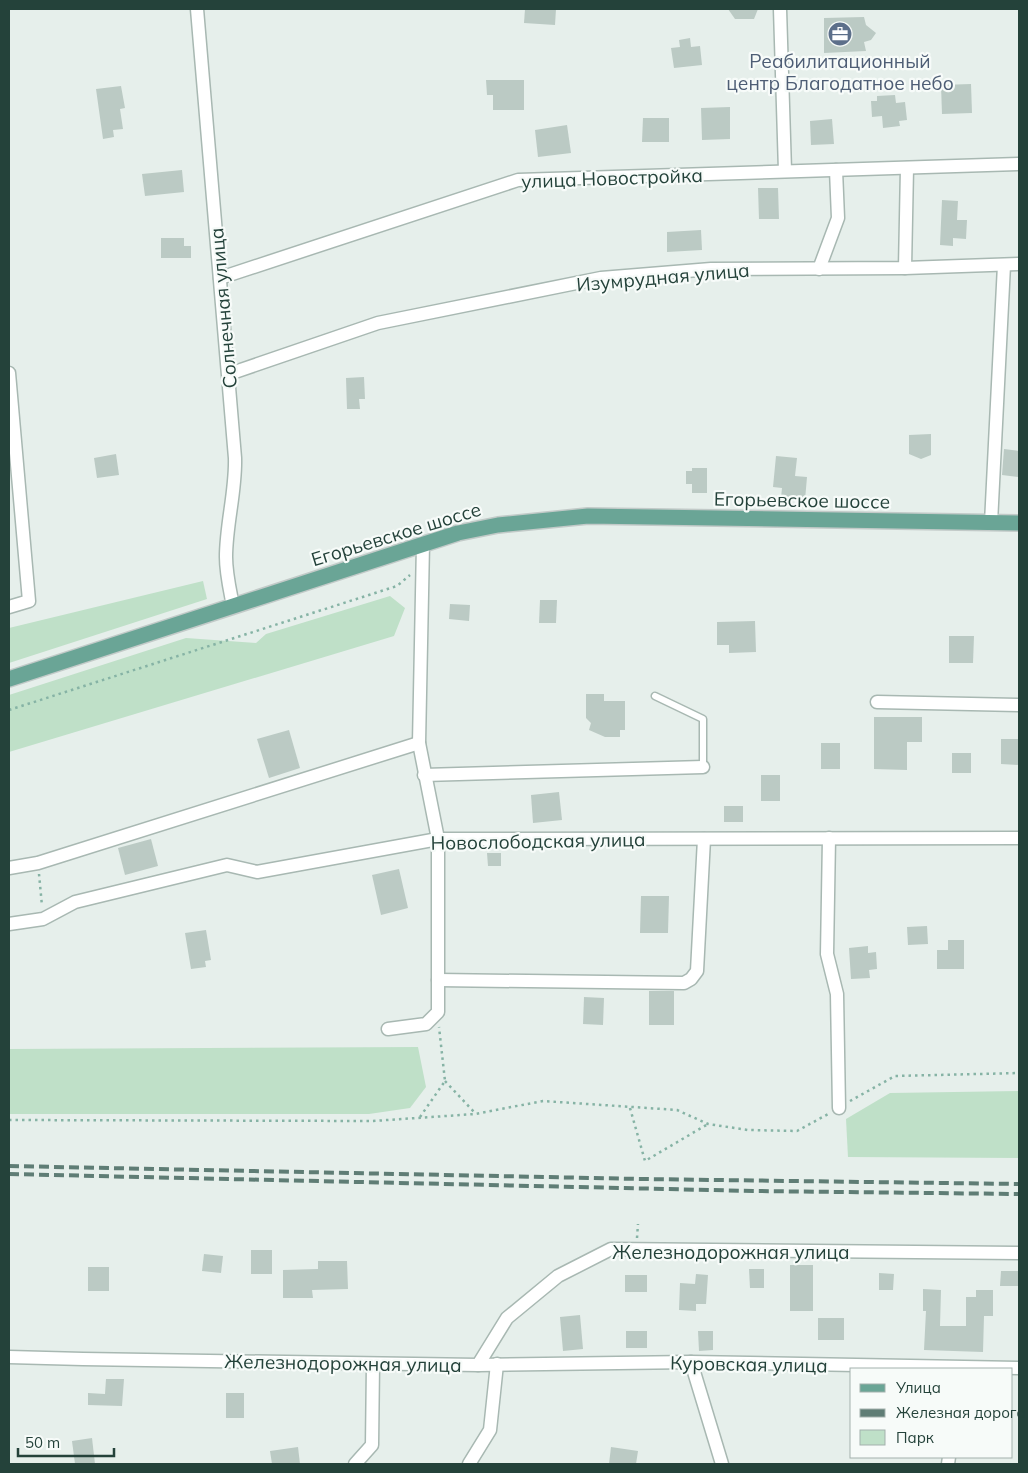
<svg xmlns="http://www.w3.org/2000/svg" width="1028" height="1473" font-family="Mulish,sans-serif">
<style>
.green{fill:#bfe0c8}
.building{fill:#bbcac4}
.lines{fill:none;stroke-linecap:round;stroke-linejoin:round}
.service-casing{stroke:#a8b8b2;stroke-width:9}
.minor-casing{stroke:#a8b8b2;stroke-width:15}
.primary-casing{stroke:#c2cac8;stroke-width:18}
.path{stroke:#86b3a5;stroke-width:2.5;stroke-dasharray:2.5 4;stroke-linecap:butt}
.service{stroke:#fff;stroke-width:6}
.minor{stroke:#fff;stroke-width:12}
.primary{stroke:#6aa596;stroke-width:15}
.rail{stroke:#5f7d75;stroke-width:4;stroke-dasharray:10 5;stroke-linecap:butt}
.labels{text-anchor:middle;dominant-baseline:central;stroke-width:4.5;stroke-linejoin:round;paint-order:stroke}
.service-label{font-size:19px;fill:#4e5e75;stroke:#f7fbf9}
.street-label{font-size:19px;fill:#24423a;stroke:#f7fbf9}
</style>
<rect width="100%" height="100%" fill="#e6efeb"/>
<g class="green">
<polygon points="203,581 207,599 9,663 9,628"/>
<polygon points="390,596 405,608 394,636 9,752 9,695 186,638 256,643 266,634"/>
<polygon points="418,1047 426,1087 410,1108 369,1114 9,1114 9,1049"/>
<polygon points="1019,1091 1019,1158 848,1157 846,1119 890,1093"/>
</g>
<g class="building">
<polygon points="525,9 556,9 555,25 524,23"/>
<polygon points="728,9 758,9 754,19 735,19"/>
<polygon points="864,17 866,25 876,33 871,40 864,42 866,51 824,53 824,18"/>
<polygon points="690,38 691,47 700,46 702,65 674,68 671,48 680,47 679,40"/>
<polygon points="486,80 524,80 524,110 493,110 493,95 487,95"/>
<polygon points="971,84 972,113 942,114 941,85"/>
<polygon points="121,86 125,108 120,109 123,129 113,130 114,137 103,139 96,89"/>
<polygon points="895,95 896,103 905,102 907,120 899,121 900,126 883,128 882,116 872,117 871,101 877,101 877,96"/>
<polygon points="730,107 730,139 702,140 701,108"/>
<polygon points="643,118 669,118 669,142 642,142"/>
<polygon points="832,119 834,144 811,145 810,121"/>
<polygon points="567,125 571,153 538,157 535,130"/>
<polygon points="182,170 184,192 145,196 142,174"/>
<polygon points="758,188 778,188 779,219 759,219"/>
<polygon points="942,200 958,201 957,220 967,220 966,239 953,238 953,246 940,245"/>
<polygon points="701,230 702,250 667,252 667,232"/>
<polygon points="161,238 184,238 184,246 191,246 191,258 161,258"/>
<polygon points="364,377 365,399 359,399 360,409 347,409 346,378"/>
<polygon points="931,434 931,455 921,459 909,454 909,435"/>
<polygon points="1004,449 1019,451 1019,477 1002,475"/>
<polygon points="116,454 119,475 97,478 94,458"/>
<polygon points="776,456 797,458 795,476 807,477 805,500 781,498 782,488 773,487"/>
<polygon points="692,468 707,468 707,493 692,493 692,484 686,484 686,471 692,471"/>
<polygon points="540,600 557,600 556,623 539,623"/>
<polygon points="450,604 470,605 469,621 449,619"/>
<polygon points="755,621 756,652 729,653 729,645 717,645 717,622"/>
<polygon points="949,636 974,636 973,663 949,663"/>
<polygon points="586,694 604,694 604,701 625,701 625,730 620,730 620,737 605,737 589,730 591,723 586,718"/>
<polygon points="874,717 922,717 922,742 907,742 907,770 874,769"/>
<polygon points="289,730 300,768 269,778 257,739"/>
<polygon points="1001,739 1019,739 1019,765 1001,764"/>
<rect x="821" y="743" width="19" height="26"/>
<rect x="952" y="753" width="19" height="20"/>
<rect x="761" y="775" width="19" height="26"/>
<polygon points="559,792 562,820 533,823 531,795"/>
<rect x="724" y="806" width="19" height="16"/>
<polygon points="151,839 158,866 125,875 118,848"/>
<polygon points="487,853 501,853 501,866 488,866"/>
<polygon points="399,869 408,908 381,915 372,875"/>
<polygon points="641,896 669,896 668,933 640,933"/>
<polygon points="927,926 928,944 908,945 907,927"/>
<polygon points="206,930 211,960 205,961 206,967 191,969 185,933"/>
<polygon points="948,940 964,940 964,969 937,969 937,950 948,950"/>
<polygon points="868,946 868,953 876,952 877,969 869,970 870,978 851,979 849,948"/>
<rect x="649" y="991" width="25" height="34"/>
<polygon points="584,997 604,998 603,1025 583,1024"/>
<rect x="251" y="1250" width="21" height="24"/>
<polygon points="204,1254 223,1256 221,1273 202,1271"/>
<polygon points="318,1261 347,1261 348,1289 312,1290 313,1298 283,1298 283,1270 318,1269"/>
<rect x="790" y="1265" width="23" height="46"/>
<rect x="88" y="1267" width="21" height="24"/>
<polygon points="749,1269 764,1269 764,1288 750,1288"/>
<polygon points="1001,1271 1019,1271 1018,1286 1000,1286"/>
<polygon points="879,1273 894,1274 893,1290 879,1290"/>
<polygon points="696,1274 708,1275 706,1304 696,1304 696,1311 679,1310 680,1283 695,1284"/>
<rect x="625" y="1275" width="22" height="17"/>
<polygon points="923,1289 941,1290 940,1326 966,1326 966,1297 976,1297 976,1290 993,1290 993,1316 984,1316 983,1352 924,1350 926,1311 923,1311"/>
<polygon points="580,1315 583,1349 563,1351 560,1317"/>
<rect x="818" y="1318" width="26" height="22"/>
<rect x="626" y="1331" width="21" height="17"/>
<polygon points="698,1331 713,1331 713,1350 699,1351"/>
<polygon points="106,1379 124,1379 122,1406 88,1405 88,1393 105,1394"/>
<rect x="226" y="1393" width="18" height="25"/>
<polygon points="92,1438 95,1464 75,1464 72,1441"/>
<polygon points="298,1447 300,1464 272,1464 270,1451"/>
<polygon points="611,1447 638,1451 636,1464 609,1464"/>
</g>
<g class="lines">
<defs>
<polyline id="service" points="655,696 703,719 703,767"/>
<g id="minor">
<path d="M197,9L235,458C236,491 226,524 226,557C226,574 230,590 233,606"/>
<polyline points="780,9 785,171"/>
<polyline points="905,268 907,168"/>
<polyline points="819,269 838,218 836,170"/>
<polyline points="220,278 518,180 1019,164"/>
<polyline points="9,373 29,601 9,607"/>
<polyline points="229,374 378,323 601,278 711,269 905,268 1019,264"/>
<polyline points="991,523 1004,265"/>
<polyline points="877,702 1019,705"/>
<polyline points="424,775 703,767"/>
<polyline points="829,838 827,954 837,994 839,1108"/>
<polyline points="9,868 38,863 419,743"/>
<polyline points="9,924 43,919 75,902 227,865 257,872 438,839 1019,838"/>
<polyline points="438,980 684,983 691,979 697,971 704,839"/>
<polyline points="388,1029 426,1024 438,1012 438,839 419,743 423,544"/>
<polyline points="9,1357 83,1359 478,1365 507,1318 558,1276 611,1249 1019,1253"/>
<polyline points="691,1362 722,1464"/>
<polyline points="478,1365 691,1362 1019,1368"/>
<polyline points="355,1464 372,1445 373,1364"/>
<polyline points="469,1464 490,1430 497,1364"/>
<polyline points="948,1464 949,1457"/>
</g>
<polyline id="primary" points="9,679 458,533 498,525 588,516 1019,523"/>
</defs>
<use href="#service" class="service-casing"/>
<use href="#minor" class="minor-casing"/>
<use href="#primary" class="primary-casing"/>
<g class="path">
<polyline points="9,710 397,586 410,575"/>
<polyline points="39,874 42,906"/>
<polyline points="445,1081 475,1113"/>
<polyline points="850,1101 895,1076 1019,1073"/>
<polyline points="630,1108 645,1161 708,1124"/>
<polyline points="420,1117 445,1081 439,1027"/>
<polyline points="9,1120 373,1121 475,1114 543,1101 677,1110 708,1124 748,1130 797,1131 830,1113"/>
<polyline points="637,1238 638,1224"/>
</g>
<use href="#service" class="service"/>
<use href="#minor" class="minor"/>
<use href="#primary" class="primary"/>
<g class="rail">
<polyline points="9,1166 642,1179 1019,1184"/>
<polyline points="9,1174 753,1191 1019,1194"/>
</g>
</g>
<defs>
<symbol id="office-disc" viewBox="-11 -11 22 22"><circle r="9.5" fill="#5c6f8a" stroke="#f7fbf9"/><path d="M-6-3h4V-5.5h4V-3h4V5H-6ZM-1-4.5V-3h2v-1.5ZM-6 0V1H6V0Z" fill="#fff"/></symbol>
</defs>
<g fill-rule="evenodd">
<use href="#office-disc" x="826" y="20" width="28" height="28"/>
</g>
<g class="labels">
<g class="service-label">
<text x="840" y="61">Реабилитационный<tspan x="840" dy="22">центр Благодатное небо</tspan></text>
</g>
<g class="street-label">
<text transform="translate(612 178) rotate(-2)">улица Новостройка</text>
<text transform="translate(663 277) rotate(-5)">Изумрудная улица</text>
<text transform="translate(223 308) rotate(-95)">Солнечная улица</text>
<text transform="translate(802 500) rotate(1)">Егорьевское шоссе</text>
<text transform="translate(396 534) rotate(-17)">Егорьевское шоссе</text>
<text transform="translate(538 841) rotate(-1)">Новослободская улица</text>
<text x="731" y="1252">Железнодорожная улица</text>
<text transform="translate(343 1363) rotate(1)">Железнодорожная улица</text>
<text transform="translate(749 1364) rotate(1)">Куровская улица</text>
</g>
</g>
<rect width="1028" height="1473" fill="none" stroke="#24423a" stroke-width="20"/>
<rect x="850" y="1368" width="162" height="90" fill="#f7fbf9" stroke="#a3b1ad"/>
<rect x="860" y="1384" width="25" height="8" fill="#6aa596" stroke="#a3b1ad"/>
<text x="896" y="1393" font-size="15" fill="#24423a">Улица</text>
<rect x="860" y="1409" width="25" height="8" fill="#5f7d75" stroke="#a3b1ad"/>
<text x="896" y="1418" font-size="15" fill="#24423a">Железная дорога</text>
<rect x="860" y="1430" width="25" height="15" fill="#bfe0c8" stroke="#a3b1ad"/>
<text x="896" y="1443" font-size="15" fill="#24423a">Парк</text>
<path d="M18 1448v8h96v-8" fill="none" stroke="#24423a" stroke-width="2.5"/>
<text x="25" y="1448" font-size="15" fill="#24423a" stroke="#f7fbf9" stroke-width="4" paint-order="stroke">50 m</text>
</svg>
